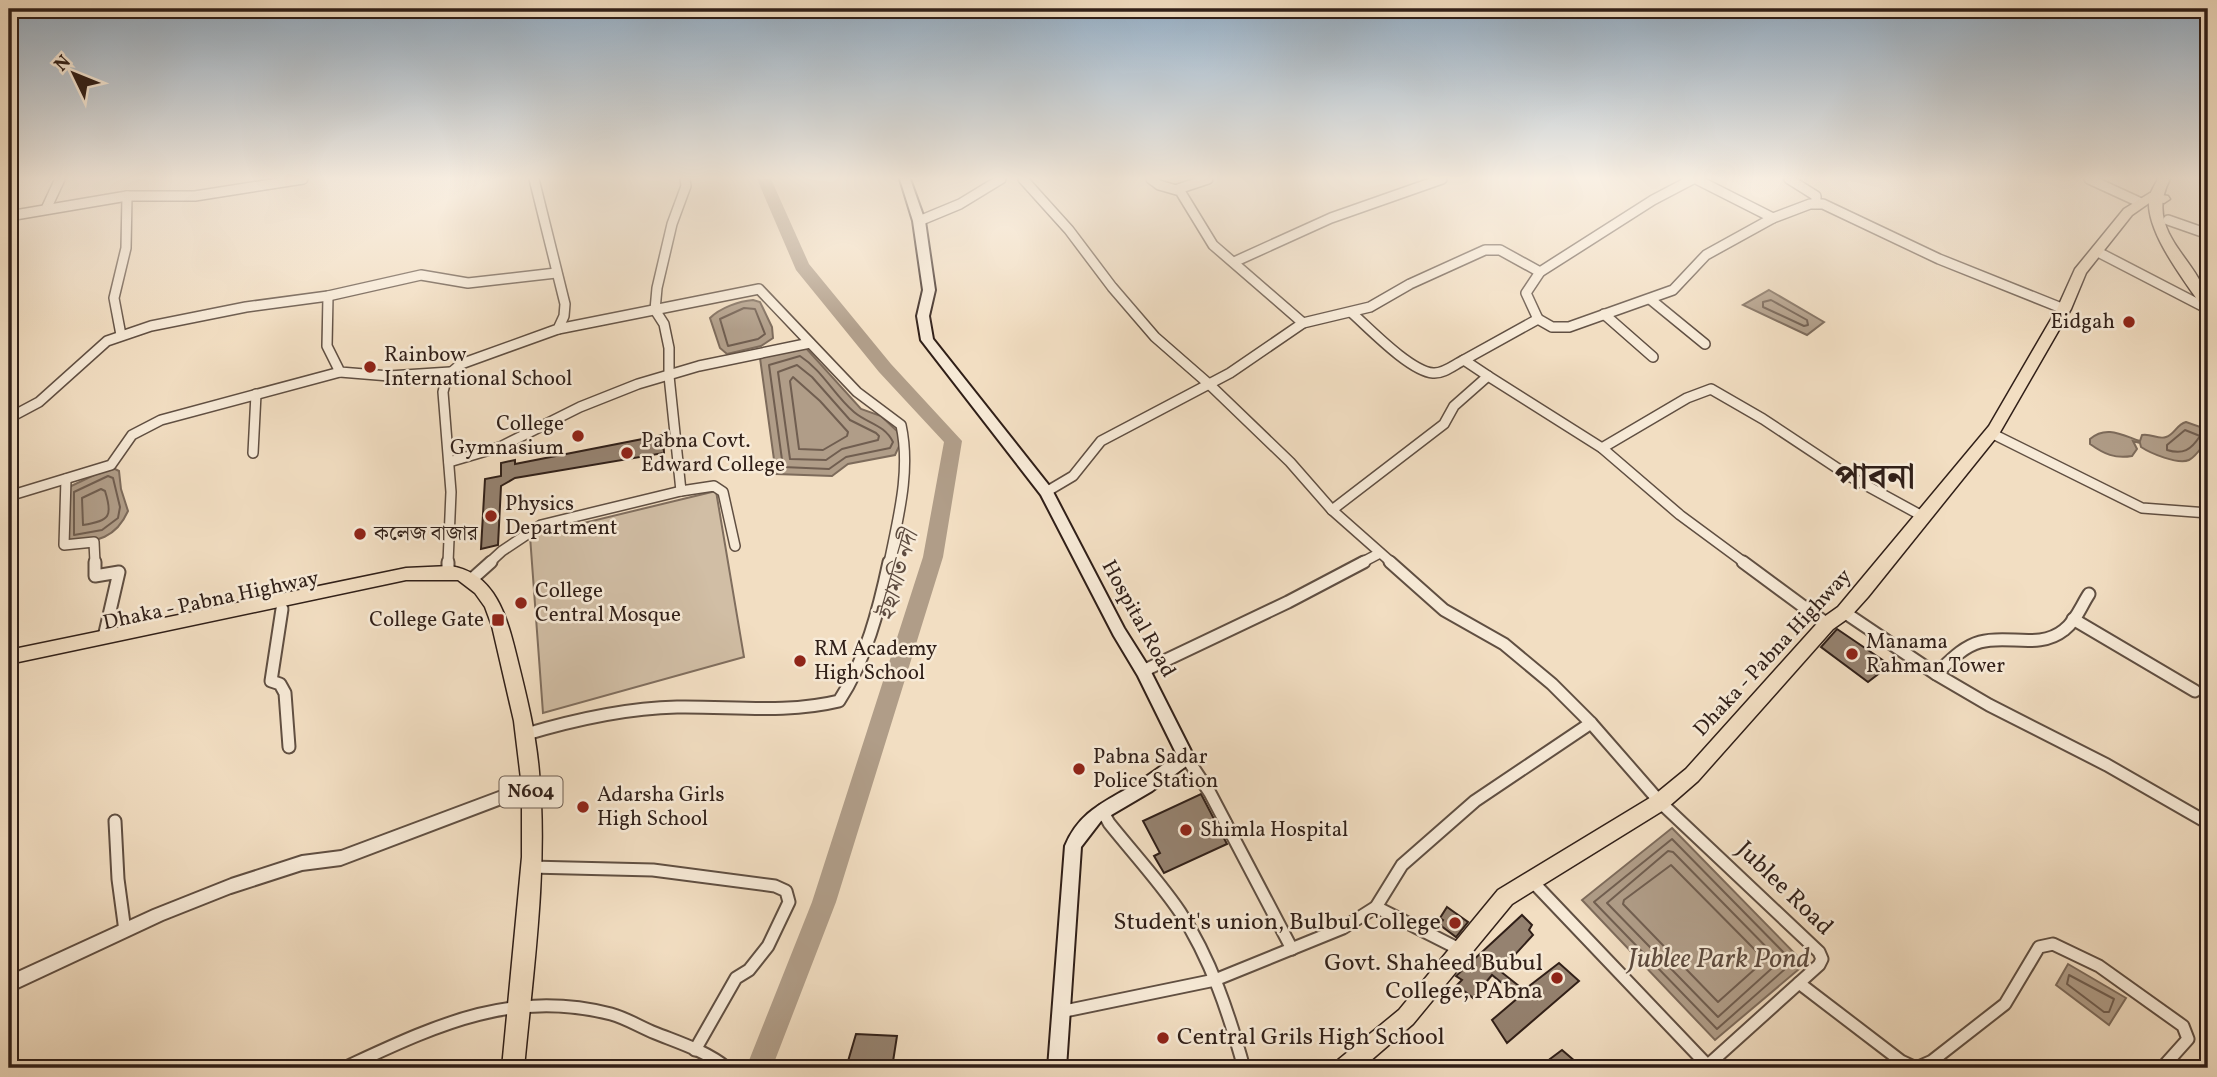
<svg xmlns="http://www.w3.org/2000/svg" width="2217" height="1077" font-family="Vollkorn,'Noto Serif Bengali',serif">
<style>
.green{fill:#d1bea5;stroke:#806e5e;stroke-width:2}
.water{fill:#b09d88;stroke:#7d6b5b;stroke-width:2}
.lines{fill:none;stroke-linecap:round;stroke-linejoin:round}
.shore{stroke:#705e50;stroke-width:2}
.river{fill:#b09d88;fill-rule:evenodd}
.building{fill:#958270;stroke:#301f18;stroke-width:2}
.minor-far1-casing{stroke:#604f42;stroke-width:12}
.minor-casing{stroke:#604f42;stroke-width:15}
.tertiary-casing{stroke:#604f42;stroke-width:4}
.secondary-casing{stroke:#301f18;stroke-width:4}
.primary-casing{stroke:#301f18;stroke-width:3}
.trunk-casing{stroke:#301f18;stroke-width:3}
.minor-far1{stroke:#f7ead7;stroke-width:9}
.minor{stroke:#f7ead7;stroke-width:11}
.tertiary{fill:#f7ead7;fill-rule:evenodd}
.secondary{fill:#f7ead7;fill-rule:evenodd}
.primary{fill:#f2dec2;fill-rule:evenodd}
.trunk{fill:#f2dec2;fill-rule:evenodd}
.poi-dot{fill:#8f2418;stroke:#f7ead7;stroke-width:2.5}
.labels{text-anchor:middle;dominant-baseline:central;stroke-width:5;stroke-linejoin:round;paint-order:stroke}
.shield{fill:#f7ead7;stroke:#6c5c51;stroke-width:2}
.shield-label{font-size:19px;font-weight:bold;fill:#301f18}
.poi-label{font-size:21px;fill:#301f18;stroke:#f7ead7;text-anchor:start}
.street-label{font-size:21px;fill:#301f18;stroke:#f7ead7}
.water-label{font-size:23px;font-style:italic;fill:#5d4b3f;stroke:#f7ead7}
.near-street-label{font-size:24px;fill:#301f18;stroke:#f7ead7}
.near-poi-label{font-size:24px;fill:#301f18;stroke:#f7ead7;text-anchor:end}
.near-water-label{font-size:28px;font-style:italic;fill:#5d4b3f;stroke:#f7ead7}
.town-label{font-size:35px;font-weight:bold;fill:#301f18;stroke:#f7ead7}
</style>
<rect width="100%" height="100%" fill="#f2dec2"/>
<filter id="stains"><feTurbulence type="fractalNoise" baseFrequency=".00286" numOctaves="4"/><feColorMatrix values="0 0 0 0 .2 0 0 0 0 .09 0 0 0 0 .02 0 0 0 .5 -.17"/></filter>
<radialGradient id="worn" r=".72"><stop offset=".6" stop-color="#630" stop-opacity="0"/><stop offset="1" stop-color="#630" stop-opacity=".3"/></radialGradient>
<polygon class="green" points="716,491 744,657 543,713 530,536"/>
<g class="water">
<polygon points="1769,290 1824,322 1807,335 1743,305"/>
<path d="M753,300L760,302L772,327L773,338L761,346L727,354L720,348L710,318C720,308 739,301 753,300Z"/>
<polygon points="805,347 861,409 881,416 897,431 901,442 895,455 848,464 832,476 776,474 760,358"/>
<path d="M2186,422L2200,427L2208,423V439C2203,445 2196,457 2189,460C2178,465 2150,453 2141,447L2140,443L2133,441L2137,449L2132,456C2115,459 2104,454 2090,444V439C2106,425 2122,435 2140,441L2142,435C2151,433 2158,440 2166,437C2175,434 2176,425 2186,422Z"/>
<path d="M111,467L119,471L121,489L128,511C116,538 97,542 70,543L65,538L67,488Z"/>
<polygon points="1672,828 1805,964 1715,1040 1582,900"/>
<polygon points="2068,964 2126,998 2109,1025 2056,985"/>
</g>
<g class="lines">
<g class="shore">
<polygon points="1771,300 1807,320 1808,325 1804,326 1763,307 1763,302"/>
<polygon points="744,308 755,309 765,334 758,339 728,346 720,319"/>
<path d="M800,356C823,371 834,395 854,412C868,424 884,424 893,442L890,448L846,457L829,469L783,467L769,365Z"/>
<polygon points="797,365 812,377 850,420 876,433 879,436 878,440 842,449 826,460 790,459 778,372"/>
<polygon points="793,377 820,401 848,432 847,436 823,450 799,449 790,381"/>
<path d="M2185,430L2200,436C2191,450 2183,455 2167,450V445Z"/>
<polygon points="108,476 113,478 120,507 118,518 102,530 74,535 74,492"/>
<path d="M101,489L105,491C113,516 110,521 83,525L82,498Z"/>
<polygon points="1672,839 1793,962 1717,1029 1594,902"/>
<polygon points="1668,851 1673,852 1780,961 1718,1017 1607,903"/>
<polygon points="1671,865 1765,960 1718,1002 1623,904 1624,900"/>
<polygon points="2069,975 2114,999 2109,1012 2104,1012 2067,984"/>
</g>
<polygon class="river" points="757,179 771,179 809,264 891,364 962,441 943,557 836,902 772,1068 746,1068 812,902 923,557 944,442 879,372 796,270"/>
</g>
<g class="building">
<polygon points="663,435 664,453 515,478 501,486 498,545 481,549 485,479 501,476 501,463 515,460 515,464"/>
<polygon points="1837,629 1890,665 1868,682 1821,647"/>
<polygon points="1201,794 1227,844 1164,873 1154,856 1160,853 1143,821"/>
<polygon points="1447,907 1468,922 1456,937 1440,925 1443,920 1440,918"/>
<polygon points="1522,915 1532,925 1529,930 1533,935 1500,971 1524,990 1559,963 1579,981 1507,1043 1492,1020 1519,997 1492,975 1473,998 1457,985 1462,980 1456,976"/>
<polygon points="856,1034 897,1036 892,1068 846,1068"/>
<polygon points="1562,1050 1583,1068 1538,1068"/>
</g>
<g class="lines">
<defs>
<g id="minor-far1">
<polyline points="685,179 686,186 672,224 657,288 655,310 664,324 669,348 669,376 681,491 714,486 723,492 735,546"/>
<polyline points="1023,179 1069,230 1112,287 1155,337 1210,385 1290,462 1332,510 1392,563"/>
<polyline points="1151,179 1159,185 1180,191 1213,245 1303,323"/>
<polyline points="1696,179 1773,218 1810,204 1823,204 1939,259 2064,309"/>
<polyline points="1789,179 1816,196 1816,202"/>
<polyline points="2089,179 2139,202"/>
<polyline points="1178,189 1208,179"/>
<polyline points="46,209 60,179"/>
<polyline points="9,216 127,196 195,196 303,179"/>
<polyline points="2168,220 2208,234"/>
<polyline points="919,221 960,204 1001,179"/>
<polyline points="2096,251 2208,309"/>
<polyline points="1234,262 1331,218 1442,179"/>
<polyline points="328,296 327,346 340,372 389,376 450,372"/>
<polyline points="1650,299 1705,344"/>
<path d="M1352,313C1370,329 1410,371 1433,373C1444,374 1455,364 1464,360"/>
<polyline points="1604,314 1653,357"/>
<polyline points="1538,319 1552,327 1569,327 1673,290 1706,255 1773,218"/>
<path d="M558,329L759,289L857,392L901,425C911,471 898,518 889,563"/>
<polyline points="121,335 114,298 126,248 127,196"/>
<polyline points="1488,376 1602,448 1680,515 1745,563"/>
<polyline points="9,418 39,402 107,341 151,326 246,307 328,296 421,275 468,283 556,273"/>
<polyline points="1991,433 2142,508 2208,513"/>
<polyline points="1602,448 1687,398 1711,389 1763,419 1849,476 1924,517"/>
<polyline points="253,453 256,394"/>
<polyline points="449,462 500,447 580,407 638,384 699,366 810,343"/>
<polyline points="66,479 64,545 94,542 95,563"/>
<polyline points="1046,492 1073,476 1101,441 1230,373 1303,323 1370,307 1410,284 1485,250 1500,250 1540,272"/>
<polyline points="9,496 111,465 132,435 161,420 340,372"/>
<polyline points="1332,510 1444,424 1454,406 1488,376 1464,360 1538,319 1526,293 1540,272 1653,200 1693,179"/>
<polyline points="448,563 451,492 443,392 447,376 461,364 558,329 564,316 565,304 534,179"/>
<polyline points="489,563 502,551 541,525 681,491"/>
<polyline points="1361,563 1380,553"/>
</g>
<g id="minor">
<polyline points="95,562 95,576 119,572 104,637"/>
<polyline points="1390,562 1444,610 1504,644 1552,684 1591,723 1660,802 1819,952 1822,959 1819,965 1708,1065"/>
<polyline points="1743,562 1827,624"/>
<polyline points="448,572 448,562"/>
<polyline points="472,579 491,562"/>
<polyline points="282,609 271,681 280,684 285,693 289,747"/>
<polyline points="1844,612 1936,674 1989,705 2107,765 2208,823"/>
<polyline points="2073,619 2195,691"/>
<polyline points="1143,671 1288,602 1364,562"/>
<path d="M1936,674C1949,662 1962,647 1980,642C2008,634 2039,650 2064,630C2076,621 2081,606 2089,594"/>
<path d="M523,735C573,720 624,708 677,707C731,706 786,714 839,701C866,660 879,609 889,562"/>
<polyline points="1186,757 1210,793 1292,949"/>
<path d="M1102,810L1109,823C1133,853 1159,881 1180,912C1211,959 1229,1014 1244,1068"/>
<polyline points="115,821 118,879 125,931"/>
<polyline points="530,867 653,870 775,886 786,891 789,902 768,946 749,970 736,978 695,1050"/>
<polyline points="1531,880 1710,1068"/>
<polyline points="1376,907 1461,950"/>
<polyline points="1799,983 1901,1061 1916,1068 1932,1061 2005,1004 2039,947 2053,944 2099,966 2183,1026 2188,1039 2162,1068"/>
<polyline points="1060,1012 1215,980 1343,928 1376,907 1402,865 1475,801 1591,723"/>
<path d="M344,1068C433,1027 510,988 611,1014C626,1018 640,1027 655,1033C680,1043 706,1051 727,1068"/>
</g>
<polygon id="tertiary" points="531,780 536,781 538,786 536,791 341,865 302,870 231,893 163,920 9,992 9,976 153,910 231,879 302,856 341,851"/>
<path id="secondary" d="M900,179H910L925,221L935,290L929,316L933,339L1051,488L1124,628L1148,666L1194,757L1192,762L1152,791L1101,821L1081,847L1066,1068H1048L1065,846C1081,808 1109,801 1141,780C1154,772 1165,763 1177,755L1138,676L1114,636L1041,495L921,340L917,316L923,290L913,221Z"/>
<polygon id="primary" points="2150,193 2168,196 2170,199 2164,203 2152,201 2132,215 2086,273 2071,309 1999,434 1868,597 1850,617 1833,629 1698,781 1667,808 1512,904 1413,1024 1362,1068 1335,1068 1338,1060 1399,1010 1498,890 1653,796 1686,769 1821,619 1838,607 1989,426 2057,309 2075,269 2124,209"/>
<g id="trunk">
<path d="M2158,179H2170C2140,236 2208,263 2208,309L2203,308C2185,281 2146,233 2149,199C2150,192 2155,185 2158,179Z"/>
<path d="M450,566C498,573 508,622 518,662C527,698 536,735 539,772C548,870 533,971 524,1068H502L522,857V787L514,721L492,626L485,607L475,593L458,580H406L9,664V650L406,568Z"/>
</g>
</defs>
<use href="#minor-far1" class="minor-far1-casing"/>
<use href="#minor" class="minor-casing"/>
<use href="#tertiary" class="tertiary-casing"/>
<use href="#secondary" class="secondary-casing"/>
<use href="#primary" class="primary-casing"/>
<use href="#trunk" class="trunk-casing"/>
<use href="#minor-far1" class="minor-far1"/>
<use href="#minor" class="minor"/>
<use href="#tertiary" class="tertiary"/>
<use href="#secondary" class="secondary"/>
<use href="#primary" class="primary"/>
<use href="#trunk" class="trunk"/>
</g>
<linearGradient id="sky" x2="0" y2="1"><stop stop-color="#91abc2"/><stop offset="0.54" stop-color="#f9f0e4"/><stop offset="1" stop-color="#f9f0e4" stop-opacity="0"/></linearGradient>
<rect width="2217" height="330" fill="url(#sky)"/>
<g class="poi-dot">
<circle cx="2129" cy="322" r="7"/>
<circle cx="370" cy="367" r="7"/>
<circle cx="578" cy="436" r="7"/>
<circle cx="627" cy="453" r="7"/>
<circle cx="491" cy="516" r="7"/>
<circle cx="360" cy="534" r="7"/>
<circle cx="521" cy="603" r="7"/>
<rect x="491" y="613" width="14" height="14" rx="3.5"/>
<circle cx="1852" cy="654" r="7"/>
<circle cx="800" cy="661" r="7"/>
<circle cx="1079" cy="769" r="7"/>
<circle cx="583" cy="807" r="7"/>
<circle cx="1186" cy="830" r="7"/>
<circle cx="1455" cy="923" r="7"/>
<circle cx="1557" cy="978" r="7"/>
<circle cx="1163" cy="1038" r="7"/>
</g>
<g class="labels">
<rect class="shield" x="499.5" y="776.5" width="63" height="31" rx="5"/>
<g class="shield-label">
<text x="531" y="792">N604</text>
</g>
<g class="poi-label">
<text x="2115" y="322" text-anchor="end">Eidgah</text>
<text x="384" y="355">Rainbow<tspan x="384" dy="24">International School</tspan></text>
<text x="564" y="424" text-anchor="end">College<tspan x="564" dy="24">Gymnasium</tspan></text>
<text x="641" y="441">Pabna Covt.<tspan x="641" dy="24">Edward College</tspan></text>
<text x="505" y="504">Physics<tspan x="505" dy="24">Department</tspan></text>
<text x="374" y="534">কলেজ বাজার</text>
<text x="535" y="591">College<tspan x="535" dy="24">Central Mosque</tspan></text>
<text x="484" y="620" text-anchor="end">College Gate</text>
<text x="1866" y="642">Manama<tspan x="1866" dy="24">Rahman Tower</tspan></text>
<text x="814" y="649">RM Academy<tspan x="814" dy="24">High School</tspan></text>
<text x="1093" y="757">Pabna Sadar<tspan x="1093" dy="24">Police Station</tspan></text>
<text x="597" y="795">Adarsha Girls<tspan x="597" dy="24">High School</tspan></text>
<text x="1200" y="830">Shimla Hospital</text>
</g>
<g class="street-label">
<text transform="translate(211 601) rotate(-12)">Dhaka - Pabna Highway</text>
<text transform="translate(1138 619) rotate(61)">Hospital Road</text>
<text transform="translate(1773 653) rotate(-47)">Dhaka - Pabna Highway</text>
</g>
<g class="water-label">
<text transform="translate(899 576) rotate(-74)">ইছামতি নদী</text>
</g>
<g class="near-street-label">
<text transform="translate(1784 889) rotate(44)">Jublee Road</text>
</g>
<g class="near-poi-label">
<text x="1441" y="923">Student's union, Bulbul College</text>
<text x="1543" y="964">Govt. Shaheed Bubul<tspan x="1543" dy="28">College, PAbna</tspan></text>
<text x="1177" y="1038" text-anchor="start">Central Grils High School</text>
</g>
<g class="near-water-label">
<text x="1719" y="959">Jublee Park Pond</text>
</g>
<g class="town-label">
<text x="1875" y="479">পাবনা</text>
</g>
</g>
<rect width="2217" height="1077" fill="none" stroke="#f2dec2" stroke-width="35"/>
<rect x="10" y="10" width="2196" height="1056" fill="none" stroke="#301f18" stroke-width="3.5"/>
<rect x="18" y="18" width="2182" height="1042" fill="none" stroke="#301f18" stroke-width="2"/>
<g transform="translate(74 74) rotate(313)" stroke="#f7ead7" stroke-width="5" paint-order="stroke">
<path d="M0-5L12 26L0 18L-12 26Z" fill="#301f18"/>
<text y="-10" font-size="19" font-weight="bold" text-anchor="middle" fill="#301f18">N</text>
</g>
<rect width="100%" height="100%" filter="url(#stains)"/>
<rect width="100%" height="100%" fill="url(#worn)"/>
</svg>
